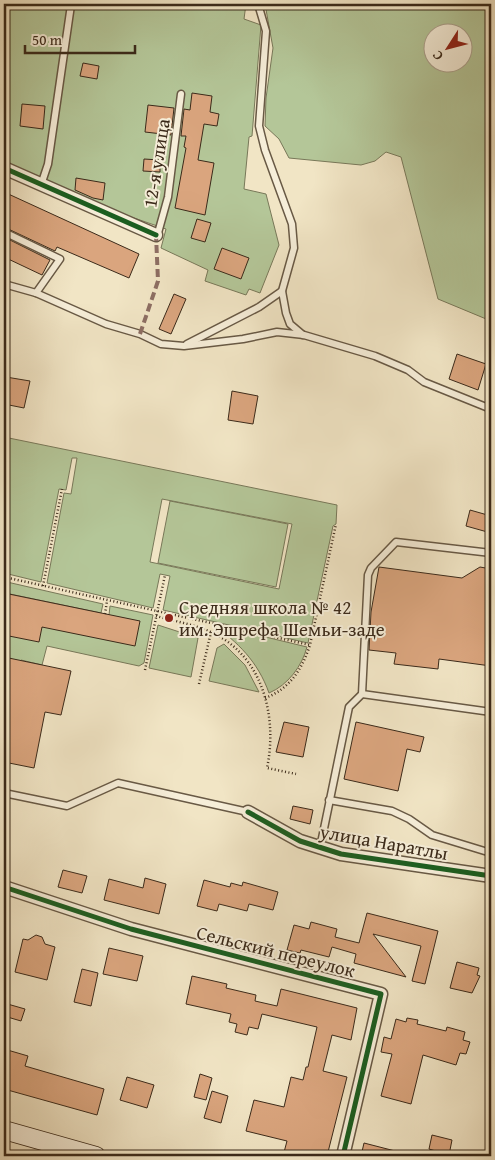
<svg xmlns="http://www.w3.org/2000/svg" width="495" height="1160" font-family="'Gentium Book Plus',serif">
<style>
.green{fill:#b4c698;stroke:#787859;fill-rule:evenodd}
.building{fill:#daa57e;stroke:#3b2a1a}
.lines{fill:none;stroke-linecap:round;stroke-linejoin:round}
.service-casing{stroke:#685945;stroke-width:9}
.minor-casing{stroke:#685945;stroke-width:15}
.secondary-casing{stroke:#3b2a1a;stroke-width:20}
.path{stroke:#3b2a1a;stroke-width:2.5;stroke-dasharray:1 2.5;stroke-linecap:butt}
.service{stroke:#f6eed9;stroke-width:6}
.minor{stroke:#f6eed9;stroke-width:12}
.secondary{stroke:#f6eed9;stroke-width:18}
.quiet{stroke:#8d6e63;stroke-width:4;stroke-dasharray:8 4;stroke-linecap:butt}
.cycleway-casing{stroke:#f6eed9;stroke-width:8}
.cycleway{stroke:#1b5e20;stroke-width:5}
.poi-dot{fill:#8f2418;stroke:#f6eed9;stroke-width:2}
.labels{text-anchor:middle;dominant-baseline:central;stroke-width:4;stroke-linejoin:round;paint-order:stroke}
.street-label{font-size:19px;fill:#3b2a1a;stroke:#f6eed9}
.poi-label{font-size:19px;fill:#3b2a1a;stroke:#f6eed9;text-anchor:start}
</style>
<rect width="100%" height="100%" fill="#f1e5c5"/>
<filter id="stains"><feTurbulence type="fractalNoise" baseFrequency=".004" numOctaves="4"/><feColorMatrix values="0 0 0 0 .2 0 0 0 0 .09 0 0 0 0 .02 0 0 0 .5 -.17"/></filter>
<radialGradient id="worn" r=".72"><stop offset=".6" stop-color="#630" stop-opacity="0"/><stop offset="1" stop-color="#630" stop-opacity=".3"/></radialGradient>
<g class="green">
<polygon points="4,4 246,4 244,19 261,25 252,136 249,137 244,189 266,194 279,245 260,293 249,289 246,295 205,281 208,270 161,248 166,229 105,208 4,161"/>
<path d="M265,4H491V321L438,299L401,157L386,152L375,161L361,165L289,158L279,139L265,126L266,98L273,48ZM432,32H462V62H432Z"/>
<path d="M4,437L337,505L336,524L333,526L308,643L163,610L170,576L160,574L153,608L47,583L64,493L71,494L77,458H72L66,490L59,489L41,582L4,573ZM162,499L292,524L279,589L150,562Z"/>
<polygon points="170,501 288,524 276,587 158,563"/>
<polygon points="7,582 103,604 101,613 5,593"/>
<polygon points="110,606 153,615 144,663 139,666 47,646 42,665 21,660 19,669 4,666 8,636 42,627 109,615"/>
<path d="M212,624L307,647C302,666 288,685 269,693C258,662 238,642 212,624Z"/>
<polygon points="158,625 198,638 191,677 149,668"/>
<polygon points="224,644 245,665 259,692 209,681 217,648"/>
</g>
<g class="building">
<polygon points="83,63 99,66 97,79 80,76"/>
<polygon points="192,93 212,96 210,112 219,114 217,126 204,124 198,160 214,163 205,215 175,208 186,148 184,147 186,136 181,136 184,109 190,110"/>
<polygon points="22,104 45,106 43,129 20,126"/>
<polygon points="148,105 174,108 171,135 145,132"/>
<polygon points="144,159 160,160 160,172 143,171"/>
<polygon points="76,178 105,183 103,200 93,198 75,190"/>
<polygon points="4,192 139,254 129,278 57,247 55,251 4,227"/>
<polygon points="197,219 211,223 205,242 191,238"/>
<polygon points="4,237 50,260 42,275 4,257"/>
<polygon points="222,248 249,258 241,279 214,269"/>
<polygon points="174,294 186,299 171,334 159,329"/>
<polygon points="457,354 486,364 478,390 449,379"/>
<polygon points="6,377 30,381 24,408 4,404"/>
<polygon points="232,391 258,396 253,424 228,420"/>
<polygon points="470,510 491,516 491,533 466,526"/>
<polygon points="379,567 462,578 480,567 491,569 491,666 439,659 438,669 394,664 396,653 369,650 371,612"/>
<polygon points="4,593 140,621 135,646 42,627 39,642 4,635"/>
<polygon points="4,657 71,671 61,715 45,712 34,768 4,762 4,716 7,699 4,699"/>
<polygon points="284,722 309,727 303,757 276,752"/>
<polygon points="356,722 424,737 420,752 407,749 398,791 344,779"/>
<polygon points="293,806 313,810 310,824 290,819"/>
<polygon points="63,870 87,876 82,893 58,887"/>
<polygon points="145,878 166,884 159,914 104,900 109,879 143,888"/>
<polygon points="204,880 230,887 231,883 242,886 243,882 278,892 273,910 249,904 247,911 219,904 217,911 197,906"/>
<polygon points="367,913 438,931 425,984 412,981 421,946 373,934 406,977 354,963 356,954 332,947 329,957 301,950 300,953 287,950 294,925 309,929 311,922 337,929 335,937 359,943"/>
<polygon points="36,935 42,937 45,944 55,947 47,980 15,972 23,939 28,940"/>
<polygon points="109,948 143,956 137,981 103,974"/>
<polygon points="457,962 479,968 477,975 480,976 472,993 450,988"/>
<polygon points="82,969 98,973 91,1006 74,1002"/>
<polygon points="192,976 227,984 226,988 256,995 255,1001 277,1006 281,989 357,1008 351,1040 332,1035 323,1071 347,1077 327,1156 283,1156 287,1141 246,1131 254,1100 284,1107 291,1077 303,1080 306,1067 308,1067 317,1027 262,1014 258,1029 249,1027 247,1035 235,1032 237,1024 229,1022 231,1014 186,1004"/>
<polygon points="4,1003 25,1009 21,1021 4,1016"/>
<polygon points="407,1018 418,1020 417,1024 446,1031 447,1027 465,1032 463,1040 470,1042 466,1054 460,1053 456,1065 423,1055 411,1104 381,1096 392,1054 381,1052 384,1037 391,1039 396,1019 406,1022"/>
<polygon points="4,1049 28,1056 25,1066 104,1089 97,1115 4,1089"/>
<polygon points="200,1074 212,1078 206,1100 194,1097"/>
<polygon points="127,1077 154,1085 147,1108 120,1100"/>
<polygon points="212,1091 228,1096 221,1123 204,1118"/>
<polygon points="432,1135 452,1140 449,1155 429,1149"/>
<polygon points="364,1143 399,1152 398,1156 361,1156"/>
</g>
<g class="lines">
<defs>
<g id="service">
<polyline points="258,4 266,31 259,126 265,150 292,224 294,248 282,291 286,313 290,324 303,335"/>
<polyline points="41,185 48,164 71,5"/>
<polyline points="4,232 60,259 36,293"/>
<polyline points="156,235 158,233 168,197 181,94"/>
<polyline points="4,284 36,293 106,324 140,334 161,344 184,346 243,339 277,332 304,335 375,356 408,370 424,382 491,409"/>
<polyline points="187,344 259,307 282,291"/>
<polyline points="362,694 491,712"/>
<polyline points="4,793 67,806 118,783 248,812"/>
<polyline points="329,800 392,811 409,819 432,835 491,853"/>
<polyline points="320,848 349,707 362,694 368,575 371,568 396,542 491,553"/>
</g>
<g id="minor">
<polyline points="4,168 156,235"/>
<polyline points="248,812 300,841 341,854 491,876"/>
<polyline points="4,887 131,929 381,994 343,1156"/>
</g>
<polyline id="secondary" points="4,1130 96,1156"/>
</defs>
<use href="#service" class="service-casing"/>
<use href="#minor" class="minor-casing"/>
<use href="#secondary" class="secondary-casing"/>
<g class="path">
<polyline points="4,577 310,645 336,524"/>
<polyline points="4,586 5,577"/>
<polyline points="43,586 62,489"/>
<polyline points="105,614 107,601"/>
<path d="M156,616C178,622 203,626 222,638C265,664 277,721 267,768L296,774"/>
<polyline points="145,670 165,575"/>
<polyline points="199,684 211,632"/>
<path d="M265,698C290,689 302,669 310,645"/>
</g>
<use href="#service" class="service"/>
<use href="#minor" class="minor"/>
<use href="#secondary" class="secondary"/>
<polyline class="quiet" points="140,334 158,281 156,235"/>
<defs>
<g id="cycleway">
<polyline points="4,168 156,235"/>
<polyline points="248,812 300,841 341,854 491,876"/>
<polyline points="4,887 131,929 381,994 343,1156"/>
</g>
</defs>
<use href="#cycleway" class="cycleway-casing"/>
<use href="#cycleway" class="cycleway"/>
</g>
<circle class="poi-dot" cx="169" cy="618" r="5"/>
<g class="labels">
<g class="street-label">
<text transform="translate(156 163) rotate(-81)">12-я улица</text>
<text transform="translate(384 842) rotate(10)">улица Наратлы</text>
<text transform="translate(276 951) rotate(14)">Сельский переулок</text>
</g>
<g class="poi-label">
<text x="179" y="607">Средняя школа № 42<tspan x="179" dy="22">им. Эшрефа Шемьи-заде</tspan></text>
</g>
</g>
<rect width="495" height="1160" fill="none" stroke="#f1e5c5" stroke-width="20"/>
<rect x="5" y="5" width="485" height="1150" fill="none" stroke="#3b2a1a" stroke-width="2.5"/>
<rect x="10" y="10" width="475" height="1140" fill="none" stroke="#3b2a1a"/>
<g transform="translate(448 48) rotate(234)"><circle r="24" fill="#f6eed9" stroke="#aba08d"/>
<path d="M0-4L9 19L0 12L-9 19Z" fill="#8f2418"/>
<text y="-8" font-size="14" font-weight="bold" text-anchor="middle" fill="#3b2a1a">С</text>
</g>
<path d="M25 45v8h110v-8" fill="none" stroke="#3b2a1a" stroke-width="2.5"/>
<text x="32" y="45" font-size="15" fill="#3b2a1a" stroke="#f6eed9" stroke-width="4" paint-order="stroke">50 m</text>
<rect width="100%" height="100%" filter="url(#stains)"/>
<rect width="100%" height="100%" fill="url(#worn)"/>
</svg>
